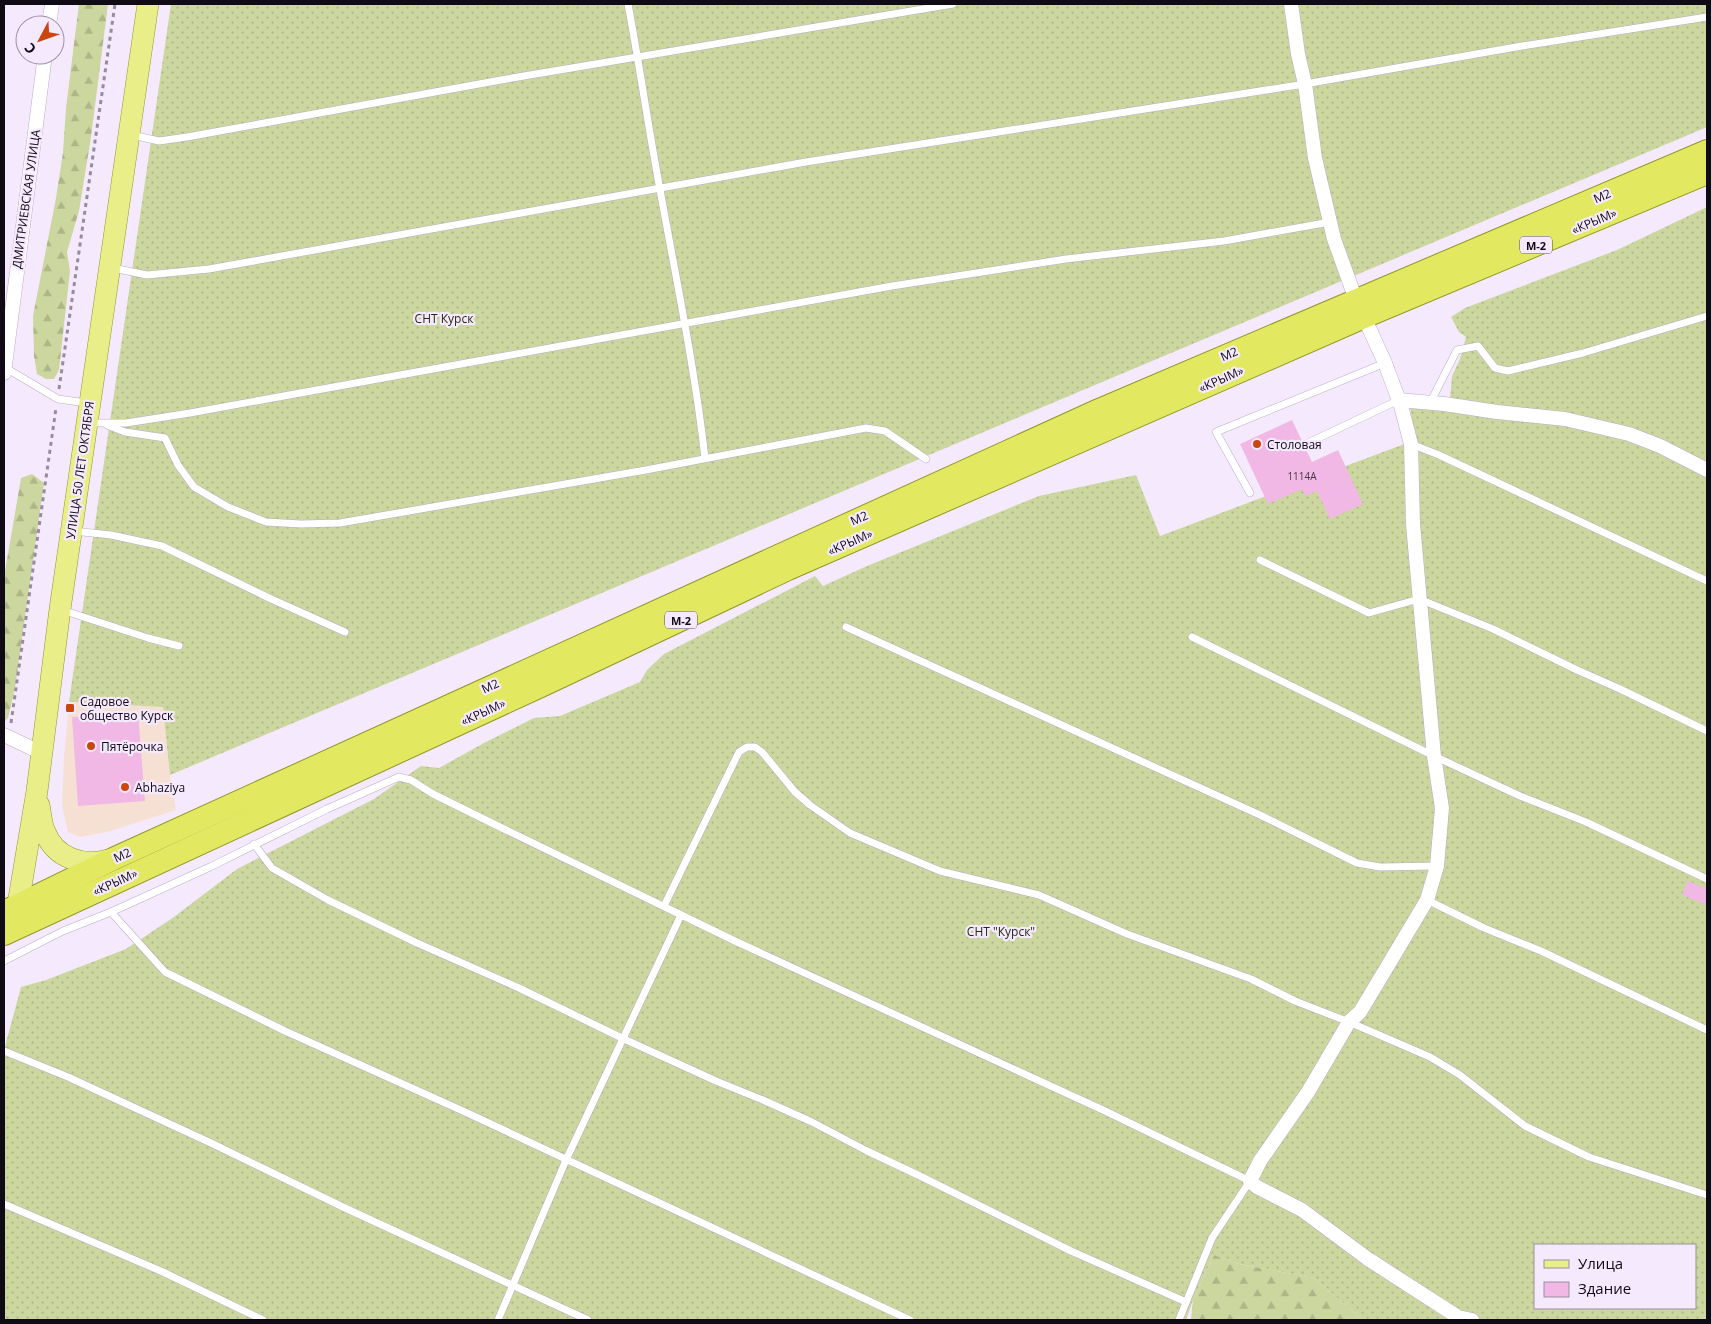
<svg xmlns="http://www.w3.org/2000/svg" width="1711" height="1324" font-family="'Open Sans',sans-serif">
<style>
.commercial{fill:#f6e0d3}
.grass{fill:url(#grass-dots);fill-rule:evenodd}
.forest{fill:url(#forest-firs)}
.building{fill:#f1b8e5}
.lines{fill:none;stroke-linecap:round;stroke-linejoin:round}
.service-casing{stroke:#bcabc9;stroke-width:8}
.minor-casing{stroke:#bcabc9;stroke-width:15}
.primary-casing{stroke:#94962b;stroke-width:22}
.trunk-casing{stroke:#94962b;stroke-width:24}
.path{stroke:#958c9c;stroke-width:3;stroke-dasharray:4 4;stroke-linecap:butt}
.service{stroke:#fff;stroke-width:7}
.minor{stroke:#fff;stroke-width:14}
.primary{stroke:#e9ee88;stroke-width:21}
.trunk{stroke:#e2e860;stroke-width:22}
.poi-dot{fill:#cb450f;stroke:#f5eafd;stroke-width:2}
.labels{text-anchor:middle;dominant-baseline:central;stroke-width:4.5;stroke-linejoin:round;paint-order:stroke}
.number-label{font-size:10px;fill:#483648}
.shield{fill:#f5eafd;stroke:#554d5a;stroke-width:1}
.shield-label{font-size:11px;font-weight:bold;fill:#100a14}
.street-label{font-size:12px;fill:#100a14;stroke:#f5eafd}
.park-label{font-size:12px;fill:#282c0f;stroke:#f5eafd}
.poi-label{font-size:12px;fill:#100a14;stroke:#f5eafd;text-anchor:start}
</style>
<defs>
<pattern id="grass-dots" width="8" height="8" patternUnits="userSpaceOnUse" patternTransform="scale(1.25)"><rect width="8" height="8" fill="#ccd69f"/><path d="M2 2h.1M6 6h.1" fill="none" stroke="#aeb688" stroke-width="1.8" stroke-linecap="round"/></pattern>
<pattern id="forest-firs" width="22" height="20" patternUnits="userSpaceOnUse" patternTransform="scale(1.25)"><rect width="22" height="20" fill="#ccd69f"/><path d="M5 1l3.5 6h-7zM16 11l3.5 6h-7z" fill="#aeb688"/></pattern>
</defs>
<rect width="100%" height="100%" fill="#f5eafd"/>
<polygon class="commercial" points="69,702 163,707 170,775 176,810 107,832 80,837 68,832 62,805 64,757"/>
<g class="grass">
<polygon points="171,4 1707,4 1707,127 170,775 163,707 69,702"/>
<path d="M1707,207V1320H1363L1314,1278L1239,1264L1214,1255L1193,1300L1186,1320H4V1050L21,987L46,980L126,949L174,917L237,869L374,799L421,766L439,768L484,743L534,718L560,716L640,682L647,670L664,654L815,576L823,586L867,566L1039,496L1136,475L1160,536L1415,440L1410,406L1450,399L1452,376L1460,359L1466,337L1459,332L1451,317L1465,308L1617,250ZM1535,1245H1695V1308H1535Z"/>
</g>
<g class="forest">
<polygon points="79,4 108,4 91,137 79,211 67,252 70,271 59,370 54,379 46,379 37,374 34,356 33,316 56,198 63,152 66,108"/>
<polygon points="32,474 44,483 15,688 8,718 4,722 4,577 21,478"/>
<polygon points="1214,1255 1239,1264 1314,1278 1363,1320 1191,1320 1193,1300"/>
</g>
<g class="building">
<polygon points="1292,420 1312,462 1338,450 1363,504 1330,519 1317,491 1305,496 1302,489 1268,504 1240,444"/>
<polygon points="138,713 145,801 78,806 72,717"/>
<polygon points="1688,881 1707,889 1707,905 1682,895"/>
</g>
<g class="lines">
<defs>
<g id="service">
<path d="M628,4C640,68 649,132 661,195C677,283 695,370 705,458"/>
<polyline points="132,135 159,141 187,137 512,78 953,4"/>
<polyline points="113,268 147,275 209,269 806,162 1305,84 1522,46 1707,17"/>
<polyline points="4,367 58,399 87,403"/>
<polyline points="1430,403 1457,350 1478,346 1495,368 1508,371 1583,353 1707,316"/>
<polyline points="90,423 126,423 190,413 892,286 1066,259 1224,241 1330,222"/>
<polyline points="107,425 125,432 165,438 178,465 194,487 228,507 266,522 301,524 340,523 646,470 866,428 885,431 926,459"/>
<polyline points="1310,442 1399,400"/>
<polyline points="1411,444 1439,455 1707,581"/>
<polyline points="1250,493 1216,432 1385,363"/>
<polyline points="73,531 111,535 162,546 269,598 345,632"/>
<polyline points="1260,560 1369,613 1419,599 1493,629 1577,670 1620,689 1707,731"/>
<polyline points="62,610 148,638 179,646"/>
<polyline points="846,627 1260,815 1357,863 1380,867 1437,866"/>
<polyline points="1192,637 1434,756 1520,796 1586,822 1707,879"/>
<polyline points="254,844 272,868 328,900 417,943 519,988 624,1039 716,1081 763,1100 812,1122 867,1151 918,1175 1071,1251 1186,1302"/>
<polyline points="1427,900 1484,928 1541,951 1707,1030"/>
<polyline points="664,906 739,752 747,747 755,747 762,752 795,792 810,805 850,833 940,871 1039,895 1127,934 1251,979 1295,1001 1349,1022 1430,1057 1460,1075 1525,1126 1589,1157 1707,1195"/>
<polyline points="111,912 165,972 285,1031 463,1111 910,1320"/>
<polyline points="4,961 63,931 111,912 210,867 327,809 399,777 411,780 433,794 506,830 737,942 1103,1110 1250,1181 1212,1238 1179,1320"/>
<polyline points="4,1051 68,1077 211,1143 345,1208 588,1320"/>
<polyline points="4,1204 163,1272 263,1320"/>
<polyline points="498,1320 566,1160 681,915"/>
</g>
<g id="minor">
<polyline points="1291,4 1298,54 1305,84 1315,158 1334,239 1356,300"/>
<polyline points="49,25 52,4"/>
<polyline points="1364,317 1385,363 1401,406 1411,444 1413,524 1434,756 1442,808 1437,866 1427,900 1381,977 1360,1012 1349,1022 1308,1092 1260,1161 1250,1181 1257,1187 1302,1210 1368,1259 1458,1317 1472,1320"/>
<polyline points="4,373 45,55"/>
<polyline points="1399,400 1444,404 1497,412 1565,419 1629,434 1660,446 1707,470"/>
<polyline points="4,735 42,753"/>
</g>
<g id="primary">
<path d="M39,805C41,814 41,824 45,832C55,858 83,867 108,860"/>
<polyline points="12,917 18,904 37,791 60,609 148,4"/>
</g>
<g id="trunk">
<polyline points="4,912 113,859 1099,410 1707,151"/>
<polyline points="4,934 545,684 788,569 1364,317 1707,173"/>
</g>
</defs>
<use href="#service" class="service-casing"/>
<use href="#minor" class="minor-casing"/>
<use href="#primary" class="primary-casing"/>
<use href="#trunk" class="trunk-casing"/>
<g class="path">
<polyline points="59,389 115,4"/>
<polyline points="11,723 56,408"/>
</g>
<use href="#service" class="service"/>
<use href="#minor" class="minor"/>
<use href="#primary" class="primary"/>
<use href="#trunk" class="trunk"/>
</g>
<g class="poi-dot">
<circle cx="1257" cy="444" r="5"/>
<rect x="65" y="703" width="10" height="10" rx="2.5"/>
<circle cx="91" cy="746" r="5"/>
<circle cx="125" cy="787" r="5"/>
</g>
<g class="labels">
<g class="number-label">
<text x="1302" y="476">1114А</text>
</g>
<g class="shield">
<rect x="1520" y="236.5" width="32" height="17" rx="4"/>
<rect x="665" y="611.5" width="32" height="17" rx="4"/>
</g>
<g class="shield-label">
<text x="1536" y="245">М-2</text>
<text x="681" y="620">М-2</text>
</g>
<g class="street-label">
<text transform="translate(1602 196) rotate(-23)">М2</text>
<text transform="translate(26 199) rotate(-82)">ДМИТРИЕВСКАЯ УЛИЦА</text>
<text transform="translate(1594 221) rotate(-23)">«КРЫМ»</text>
<text transform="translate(1229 354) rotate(-23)">М2</text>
<text transform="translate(1221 379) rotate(-24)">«КРЫМ»</text>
<text transform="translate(80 470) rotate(-82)">УЛИЦА 50 ЛЕТ ОКТЯБРЯ</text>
<text transform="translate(859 518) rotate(-24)">М2</text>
<text transform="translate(850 542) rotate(-24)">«КРЫМ»</text>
<text transform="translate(490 686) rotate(-25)">М2</text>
<text transform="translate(483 712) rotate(-25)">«КРЫМ»</text>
<text transform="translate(122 855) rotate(-25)">М2</text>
<text transform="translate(115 882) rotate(-25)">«КРЫМ»</text>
</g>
<g class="park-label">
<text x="444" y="318">СНТ Курск</text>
<text x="1001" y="931">СНТ "Курск"</text>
</g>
<g class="poi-label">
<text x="1267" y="444">Столовая</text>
<text x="80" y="701">Садовое<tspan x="80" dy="14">общество Курск</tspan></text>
<text x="101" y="746">Пятёрочка</text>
<text x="135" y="787">Abhaziya</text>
</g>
</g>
<rect width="1711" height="1324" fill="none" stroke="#100a14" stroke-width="10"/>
<rect x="1534" y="1244" width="162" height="65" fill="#f5eafd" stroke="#9990a0"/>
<rect x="1544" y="1260" width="25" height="8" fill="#e9ee88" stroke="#9990a0"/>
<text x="1578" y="1269" font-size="15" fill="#100a14">Улица</text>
<rect x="1544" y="1282" width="25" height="15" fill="#f1b8e5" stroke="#9990a0"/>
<text x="1578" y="1294" font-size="15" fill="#100a14">Здание</text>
<g transform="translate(40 40) rotate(229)"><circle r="24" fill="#f5eafd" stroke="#9990a0"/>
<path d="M0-4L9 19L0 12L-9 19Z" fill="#cb450f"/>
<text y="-8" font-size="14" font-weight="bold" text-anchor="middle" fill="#100a14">С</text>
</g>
</svg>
